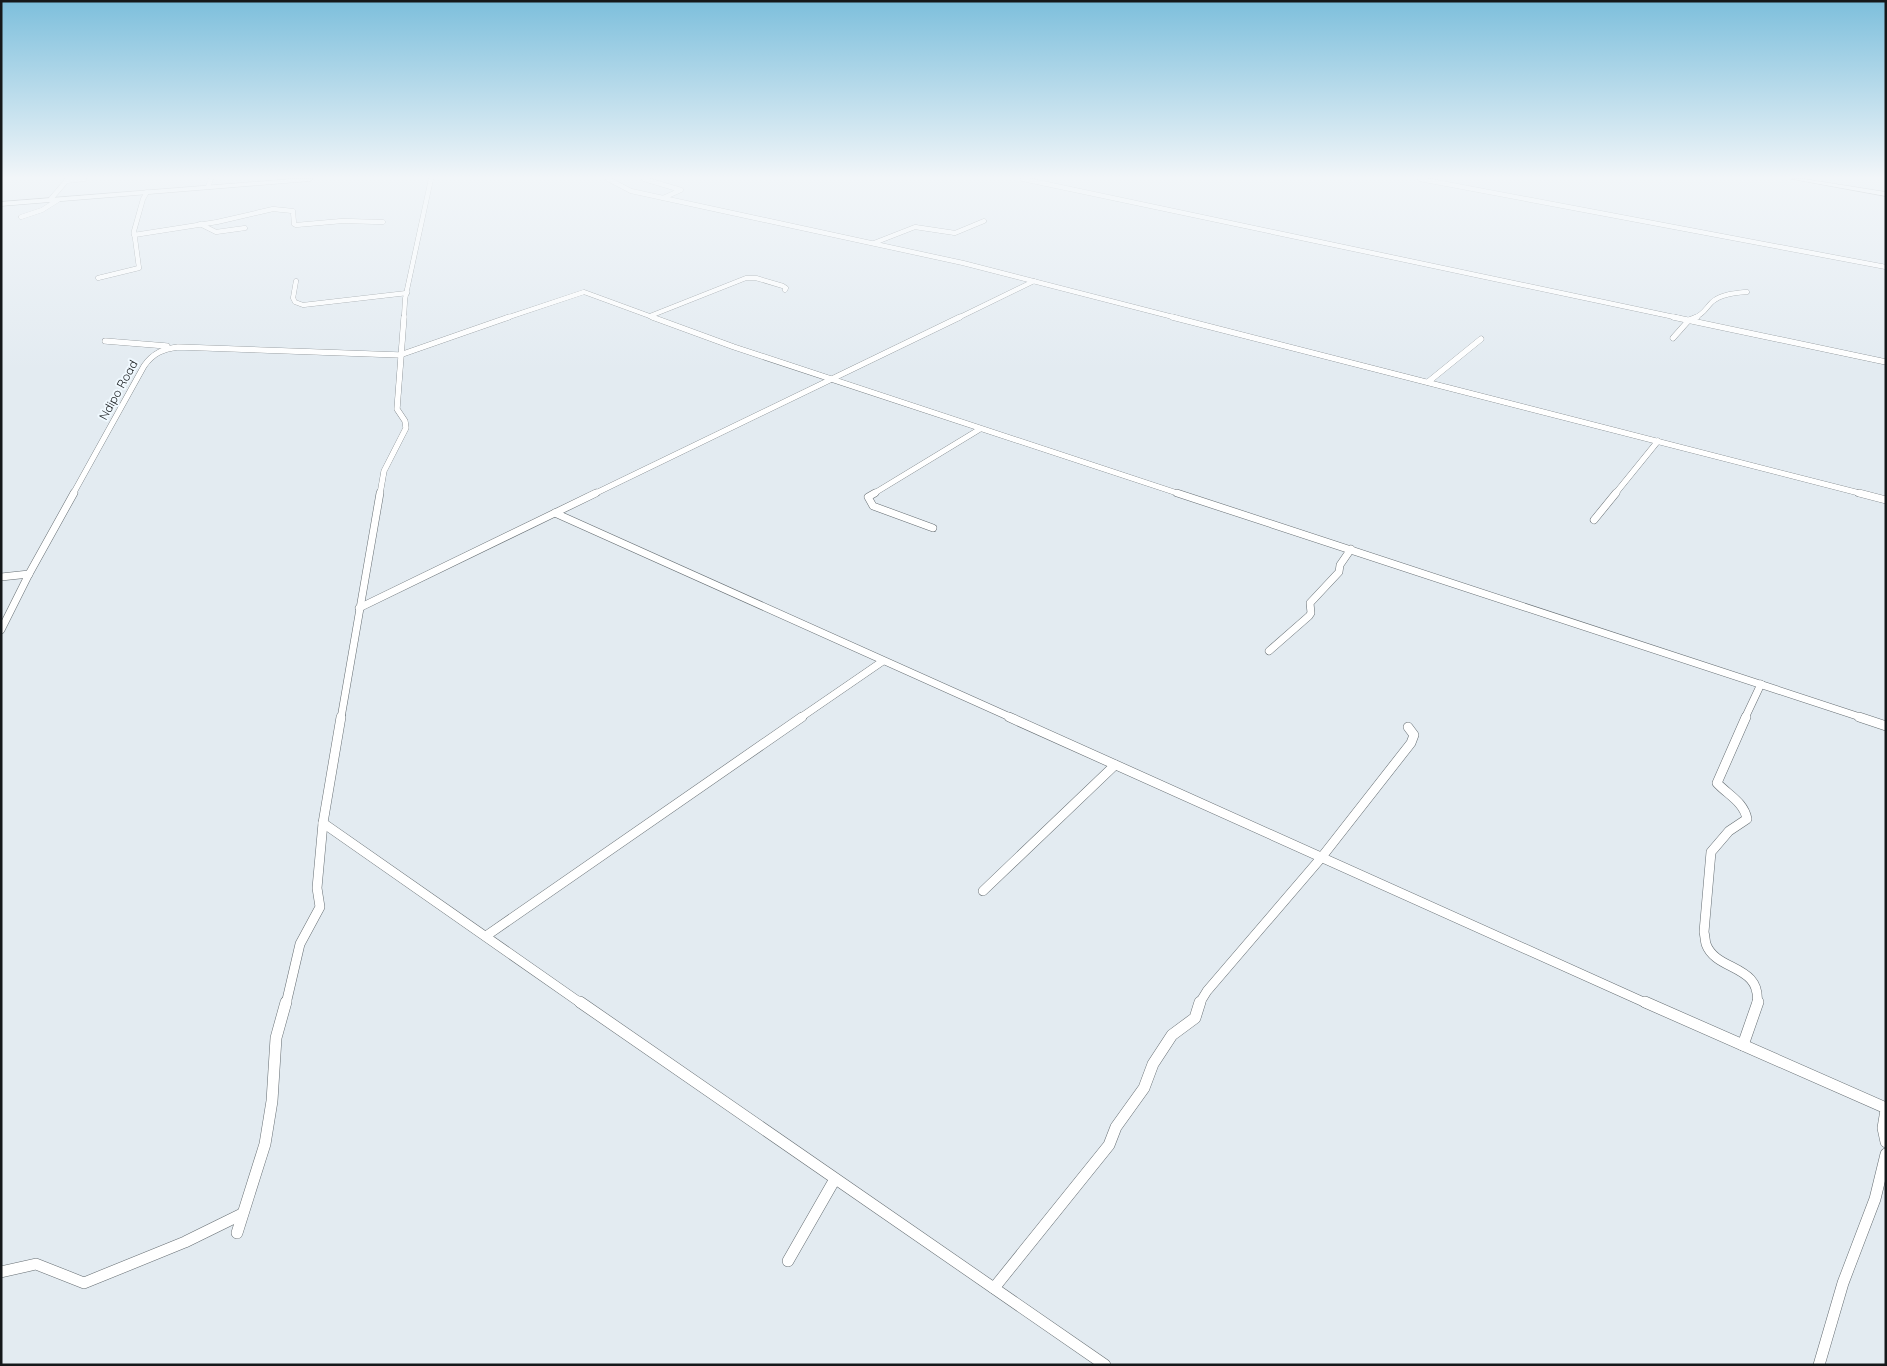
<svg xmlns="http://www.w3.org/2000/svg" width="1887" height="1366" font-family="Quicksand,sans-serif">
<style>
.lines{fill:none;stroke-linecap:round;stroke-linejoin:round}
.minor-far4-casing{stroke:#656d72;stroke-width:5}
.minor-far3-casing{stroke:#656d72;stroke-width:6}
.minor-far2-casing{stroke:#656d72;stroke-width:8}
.minor-far1-casing{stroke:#656d72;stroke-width:10}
.minor-casing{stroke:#656d72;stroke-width:12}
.major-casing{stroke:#656d72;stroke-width:1}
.minor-far4{stroke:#fff;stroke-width:4.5}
.minor-far3{stroke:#fff;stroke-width:5.5}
.minor-far2{stroke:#fff;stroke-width:7}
.minor-far1{stroke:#fff;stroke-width:9}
.minor{stroke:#fff;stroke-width:11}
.major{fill:#fff;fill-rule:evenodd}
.labels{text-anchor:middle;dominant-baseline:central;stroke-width:4;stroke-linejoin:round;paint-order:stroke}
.far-street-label{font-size:12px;fill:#15181a;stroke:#f0f9ff}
</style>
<rect width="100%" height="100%" fill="#e3ebf1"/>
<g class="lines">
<defs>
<g id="minor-far4">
<polyline points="608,179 631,191 963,263 1177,318"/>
<polyline points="644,179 681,190 663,198"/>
<polyline points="1023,179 1679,318"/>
<polyline points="1420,179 1886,267"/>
<polyline points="66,181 84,179"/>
<polyline points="208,187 211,179"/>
<polyline points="50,200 68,179"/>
<polyline points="21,217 42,210 58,200"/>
<polyline points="200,224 216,232 245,228"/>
<polyline points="134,235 217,222 273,209 293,211 294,224 296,225 342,221 383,222"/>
<polyline points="874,243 915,227 955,233 984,221"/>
<polyline points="98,278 139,268 134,231 143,199 147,192"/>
<polyline points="296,281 293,298 295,302 303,305 407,293"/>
<polyline points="650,316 746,278 756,278 783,286 786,288 785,290"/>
<polyline points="404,318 405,299 431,179"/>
<polyline points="506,318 584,292 655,318"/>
<polyline points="958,318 1034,281"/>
<path d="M1694,318C1704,314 1705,309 1712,302C1721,294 1735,293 1747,292"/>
</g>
<g id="minor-far3">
<polyline points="652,317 734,347 1180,494"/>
<polyline points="1172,317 1863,494"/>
<polyline points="1673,317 1886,362"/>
<polyline points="1673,338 1689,320 1697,317"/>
<polyline points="105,341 167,346"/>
<polyline points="1428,382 1481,339"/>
<path d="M73,494L144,366C153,353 163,349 178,347L400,355L509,317"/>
<polyline points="380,494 384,471 406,428 405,421 397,409 404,317"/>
<polyline points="594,494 960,317"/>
<polyline points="873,494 980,429"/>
<polyline points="1615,494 1658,441"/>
</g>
<g id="minor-far2">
<polyline points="875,493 868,497 873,506 933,528"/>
<polyline points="1177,493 1863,718"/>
<polyline points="1859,493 1886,500"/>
<polyline points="555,513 1012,718"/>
<polyline points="1594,520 1616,493"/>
<polyline points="1,577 29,574"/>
<polyline points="359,608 596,493"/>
<polyline points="1,630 29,574 74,493"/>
<polyline points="1269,651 1309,616 1311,613 1310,603 1339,572 1340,565 1351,549"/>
<polyline points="341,718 380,493"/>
<polyline points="800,718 883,661"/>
<polyline points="1745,718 1761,684"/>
</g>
<g id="minor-far1">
<polyline points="341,717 323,823 582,1004"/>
<polyline points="1009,717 1648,1004"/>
<path d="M1746,717L1717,783C1728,795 1744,802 1747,819L1729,831L1711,852L1704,932C1705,936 1705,940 1706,944C1716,972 1762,964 1757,1004"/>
<polyline points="1859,717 1886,726"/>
<polyline points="983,891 1115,765"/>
<polyline points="486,936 802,717"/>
<polyline points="286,1004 300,944 320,907 317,888 323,823"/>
<polyline points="1199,1004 1207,991 1321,858 1411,743 1414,735 1408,727"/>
</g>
<g id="minor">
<polyline points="580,1002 1105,1365"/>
<polyline points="1645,1002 1886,1108"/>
<polyline points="1743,1045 1758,1002"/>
<polyline points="1886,1110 1883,1128 1886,1142"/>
<polyline points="237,1233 265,1144 272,1101 276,1038 286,1002"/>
<polyline points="788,1261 835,1179"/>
<polyline points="1,1272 36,1264 84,1283 185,1242 242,1214"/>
<polyline points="994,1288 1109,1145 1116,1127 1144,1088 1153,1064 1172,1035 1195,1018 1200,1002"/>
<polyline points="1819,1365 1843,1283 1875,1199 1886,1154"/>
</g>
<g id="major">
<polygon points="292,179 313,179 310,181 1,206 1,202"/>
<polygon points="1792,179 1804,179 1886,192 1886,196"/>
</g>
</defs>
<use href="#minor-far4" class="minor-far4-casing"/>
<use href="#minor-far3" class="minor-far3-casing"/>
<use href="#minor-far2" class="minor-far2-casing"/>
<use href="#minor-far1" class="minor-far1-casing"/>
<use href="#minor" class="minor-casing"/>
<use href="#major" class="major-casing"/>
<use href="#minor-far4" class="minor-far4"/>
<use href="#minor-far3" class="minor-far3"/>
<use href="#minor-far2" class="minor-far2"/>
<use href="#minor-far1" class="minor-far1"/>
<use href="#minor" class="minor"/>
<use href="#major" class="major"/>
</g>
<linearGradient id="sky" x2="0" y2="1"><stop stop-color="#7dbfdc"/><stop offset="0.48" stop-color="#f2f6f9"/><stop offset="1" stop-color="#f2f6f9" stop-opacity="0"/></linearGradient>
<rect width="1887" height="370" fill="url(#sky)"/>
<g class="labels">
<g class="far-street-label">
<text transform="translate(118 390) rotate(-61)">Ndipo Road</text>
</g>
</g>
<rect width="1887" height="1366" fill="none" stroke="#15181a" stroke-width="5"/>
</svg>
